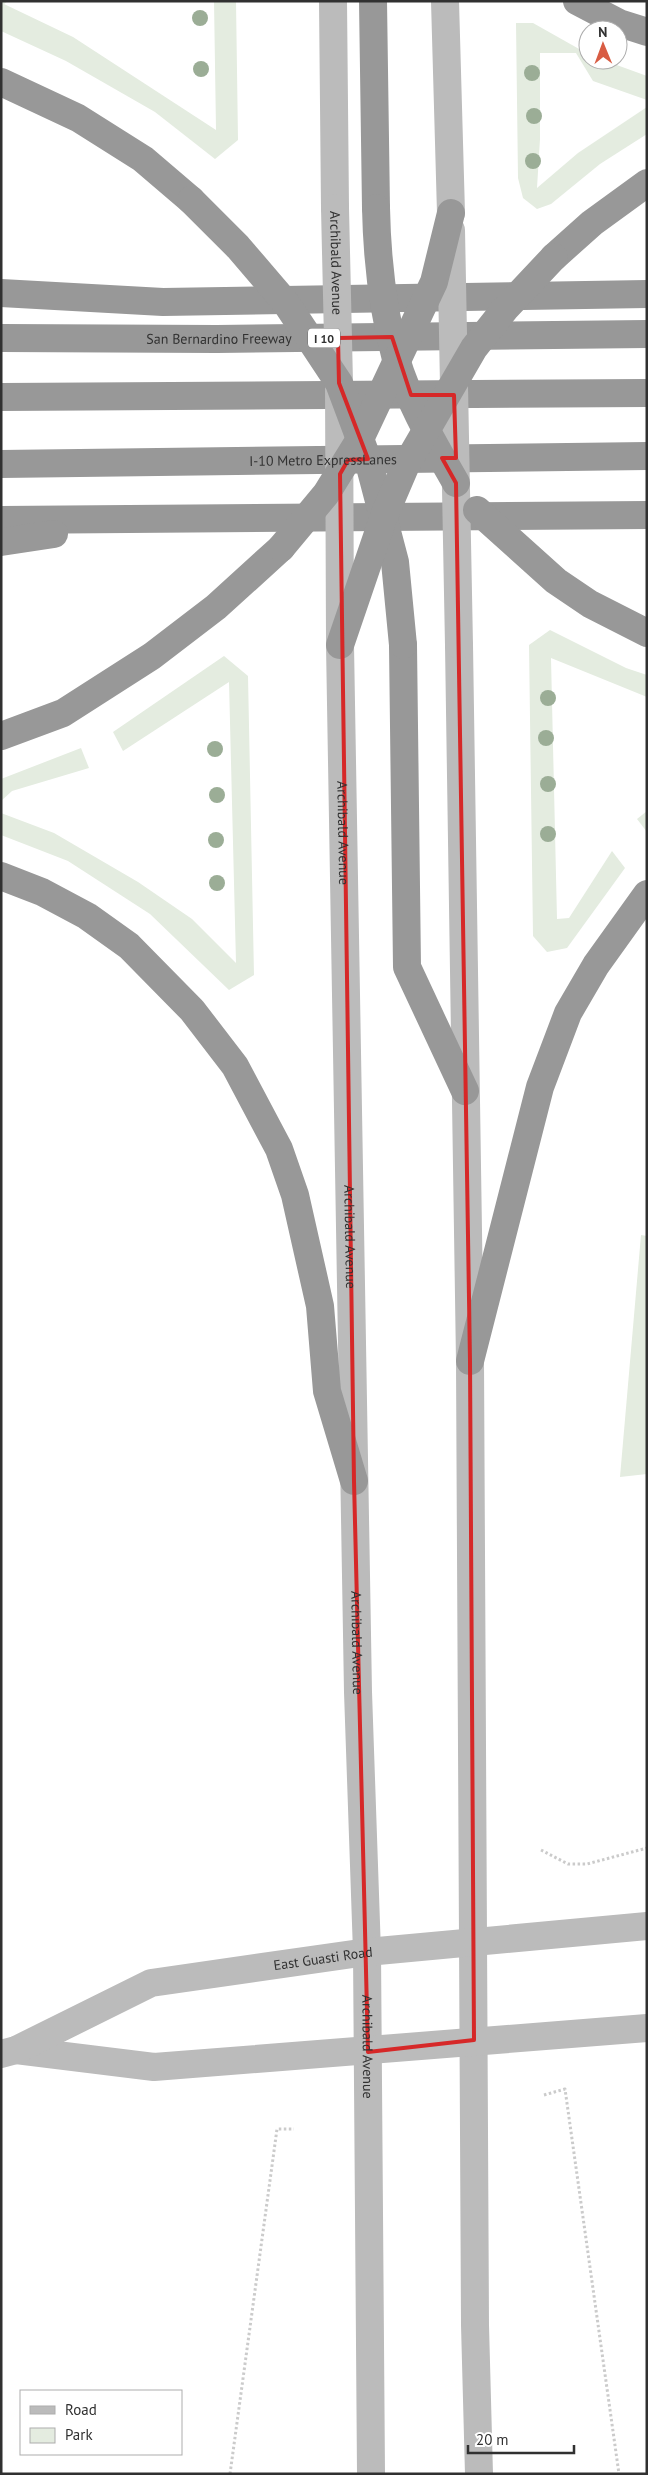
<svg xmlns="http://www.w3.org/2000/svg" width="648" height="2475" font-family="'PT Sans',sans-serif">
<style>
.green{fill:#e4ece0}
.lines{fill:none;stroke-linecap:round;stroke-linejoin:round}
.path{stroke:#cbcbcb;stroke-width:3;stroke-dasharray:2.5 2.5;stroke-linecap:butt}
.secondary{stroke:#bbb;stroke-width:28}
.highway{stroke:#989898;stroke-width:28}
.secondary-bridge{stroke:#bbb;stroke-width:28}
.highway-bridge{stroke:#989898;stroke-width:28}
.tree{fill:#9bad96}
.marked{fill:none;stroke:#d62828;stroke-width:4;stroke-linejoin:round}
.labels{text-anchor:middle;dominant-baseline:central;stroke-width:5;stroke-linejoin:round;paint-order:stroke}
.shield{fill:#fff;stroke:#6f6f6f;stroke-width:1}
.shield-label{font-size:12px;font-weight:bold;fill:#313131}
.street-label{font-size:14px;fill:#313131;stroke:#fff}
</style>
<rect width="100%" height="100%" fill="#fff"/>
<g class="green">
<polygon points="1,1 8,1 4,4 73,37 216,130 214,1 236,1 238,140 215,159 155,112 66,61 1,31"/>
<polygon points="516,23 533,23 588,54 588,60 603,60 647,76 647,100 593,81 576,53 540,53 540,139 537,188 578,153 647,107 647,134 600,164 551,204 537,209 523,198 518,178"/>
<polygon points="550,630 626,668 647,675 647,697 551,658 557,919 569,918 612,851 625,868 567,948 547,952 533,936 529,645"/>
<polygon points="224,656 248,676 254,975 229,990 150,914 68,861 1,835 1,813 54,833 138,882 192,919 236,963 229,682 123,751 113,732"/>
<polygon points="81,748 89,768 12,791 1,801 1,779"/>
<polygon points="647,811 647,832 637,819"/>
<polygon points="641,1235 647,1236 647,1474 620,1477"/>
</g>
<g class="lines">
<g class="path">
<polyline points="541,1850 568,1864 587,1864 647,1848"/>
<polyline points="544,2095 565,2089 619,2474"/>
<polyline points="230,2474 277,2129 294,2129"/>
</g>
<g class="secondary">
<polyline points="333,1 335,208"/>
<polyline points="445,1 451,213"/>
<path id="s1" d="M340,645L358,1692L367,1952L371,2474"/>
<polyline points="459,645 470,1361 475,2325 479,2474"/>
<polyline points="16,2050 154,2067 647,2028"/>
<path id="s2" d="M1,2054L16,2050L151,1983L367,1952L647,1926"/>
</g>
<g class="highway">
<polyline points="373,1 376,208"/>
<polyline points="577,1 619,23 647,32"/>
<polyline points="1,82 78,118 143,159 191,200"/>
<polyline points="554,257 592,223 647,183"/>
<polyline points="1,293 163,302 647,294"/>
<path id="s3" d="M1,338L217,339L647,334"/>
<polyline points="1,397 647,393"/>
<path id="s4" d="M1,464L647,456"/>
<polyline points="1,520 647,515"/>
<polyline points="1,542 54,534"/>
<polyline points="403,645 407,967 465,1091"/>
<polyline points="1,736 63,713 152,656 216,607 281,548"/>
<polyline points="1,876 42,892 87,916 129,946 192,1010 235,1066 279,1149 295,1195 320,1306 327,1391 354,1481"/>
<polyline points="470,1361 540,1087 568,1013 596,965 647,894"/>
</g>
<g class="secondary-bridge">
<path id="s5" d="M335,208L339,383L340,641"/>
<polyline points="451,230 459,645"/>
</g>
<g class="highway-bridge">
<polyline points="191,200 238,247 286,303 339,383 369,463 395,562 403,645"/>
<path d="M376,208C377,258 383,311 396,359C409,403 434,444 456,483"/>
<polyline points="477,510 556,581 590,604 647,633"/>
<polyline points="281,548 326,494 360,439 434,282 451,213"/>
<polyline points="340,645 384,516 405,467 474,348 505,309 554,257"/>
</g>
</g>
<g class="tree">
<circle cx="200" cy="18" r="8"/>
<circle cx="201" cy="69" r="8"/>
<circle cx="532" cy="73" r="8"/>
<circle cx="534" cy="116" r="8"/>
<circle cx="533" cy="161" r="8"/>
<circle cx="548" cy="698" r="8"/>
<circle cx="546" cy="738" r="8"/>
<circle cx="215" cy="749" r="8"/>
<circle cx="548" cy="784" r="8"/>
<circle cx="217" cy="795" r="8"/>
<circle cx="548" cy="834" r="8"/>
<circle cx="216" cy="840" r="8"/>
<circle cx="217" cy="883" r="8"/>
</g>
<path class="marked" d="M392,337L411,395H454L456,458H442L456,483L470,1361L474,2040L368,2052L354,1481L340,474L348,460L368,459L339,383L338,338Z"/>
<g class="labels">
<rect class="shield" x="308" y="328.5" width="32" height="19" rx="4"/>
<g class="shield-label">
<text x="324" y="338">I 10</text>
</g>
<g class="street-label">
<text stroke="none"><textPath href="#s5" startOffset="55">Archibald Avenue</textPath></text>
<text stroke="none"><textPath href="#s3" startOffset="218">San Bernardino Freeway</textPath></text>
<text stroke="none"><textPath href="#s4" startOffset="322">I-10 Metro ExpressLanes</textPath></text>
<text stroke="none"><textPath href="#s1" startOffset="188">Archibald Avenue</textPath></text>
<text stroke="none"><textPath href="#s1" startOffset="592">Archibald Avenue</textPath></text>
<text stroke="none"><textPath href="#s1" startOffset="998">Archibald Avenue</textPath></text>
<text stroke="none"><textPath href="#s2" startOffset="340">East Guasti Road</textPath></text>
<text stroke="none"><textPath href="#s1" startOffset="1402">Archibald Avenue</textPath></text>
</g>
</g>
<rect width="648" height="2475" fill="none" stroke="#313131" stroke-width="5"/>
<rect x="20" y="2390" width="162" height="65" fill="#ffffff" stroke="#adadad"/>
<rect x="30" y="2406" width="25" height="8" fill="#bbbbbb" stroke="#adadad"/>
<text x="65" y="2415" font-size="15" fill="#313131">Road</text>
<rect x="30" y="2428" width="25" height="15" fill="#e4ece0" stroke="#adadad"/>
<text x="65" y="2440" font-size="15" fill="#313131">Park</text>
<g transform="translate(603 45) rotate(359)"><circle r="24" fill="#ffffff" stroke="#adadad"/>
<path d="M0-4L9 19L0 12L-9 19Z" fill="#d85c43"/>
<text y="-8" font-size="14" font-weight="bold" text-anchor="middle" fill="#313131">N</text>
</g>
<path d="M468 2445v8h106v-8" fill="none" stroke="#313131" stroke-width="2.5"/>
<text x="476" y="2445" font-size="15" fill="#313131" stroke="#ffffff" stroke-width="4" paint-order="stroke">20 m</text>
</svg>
